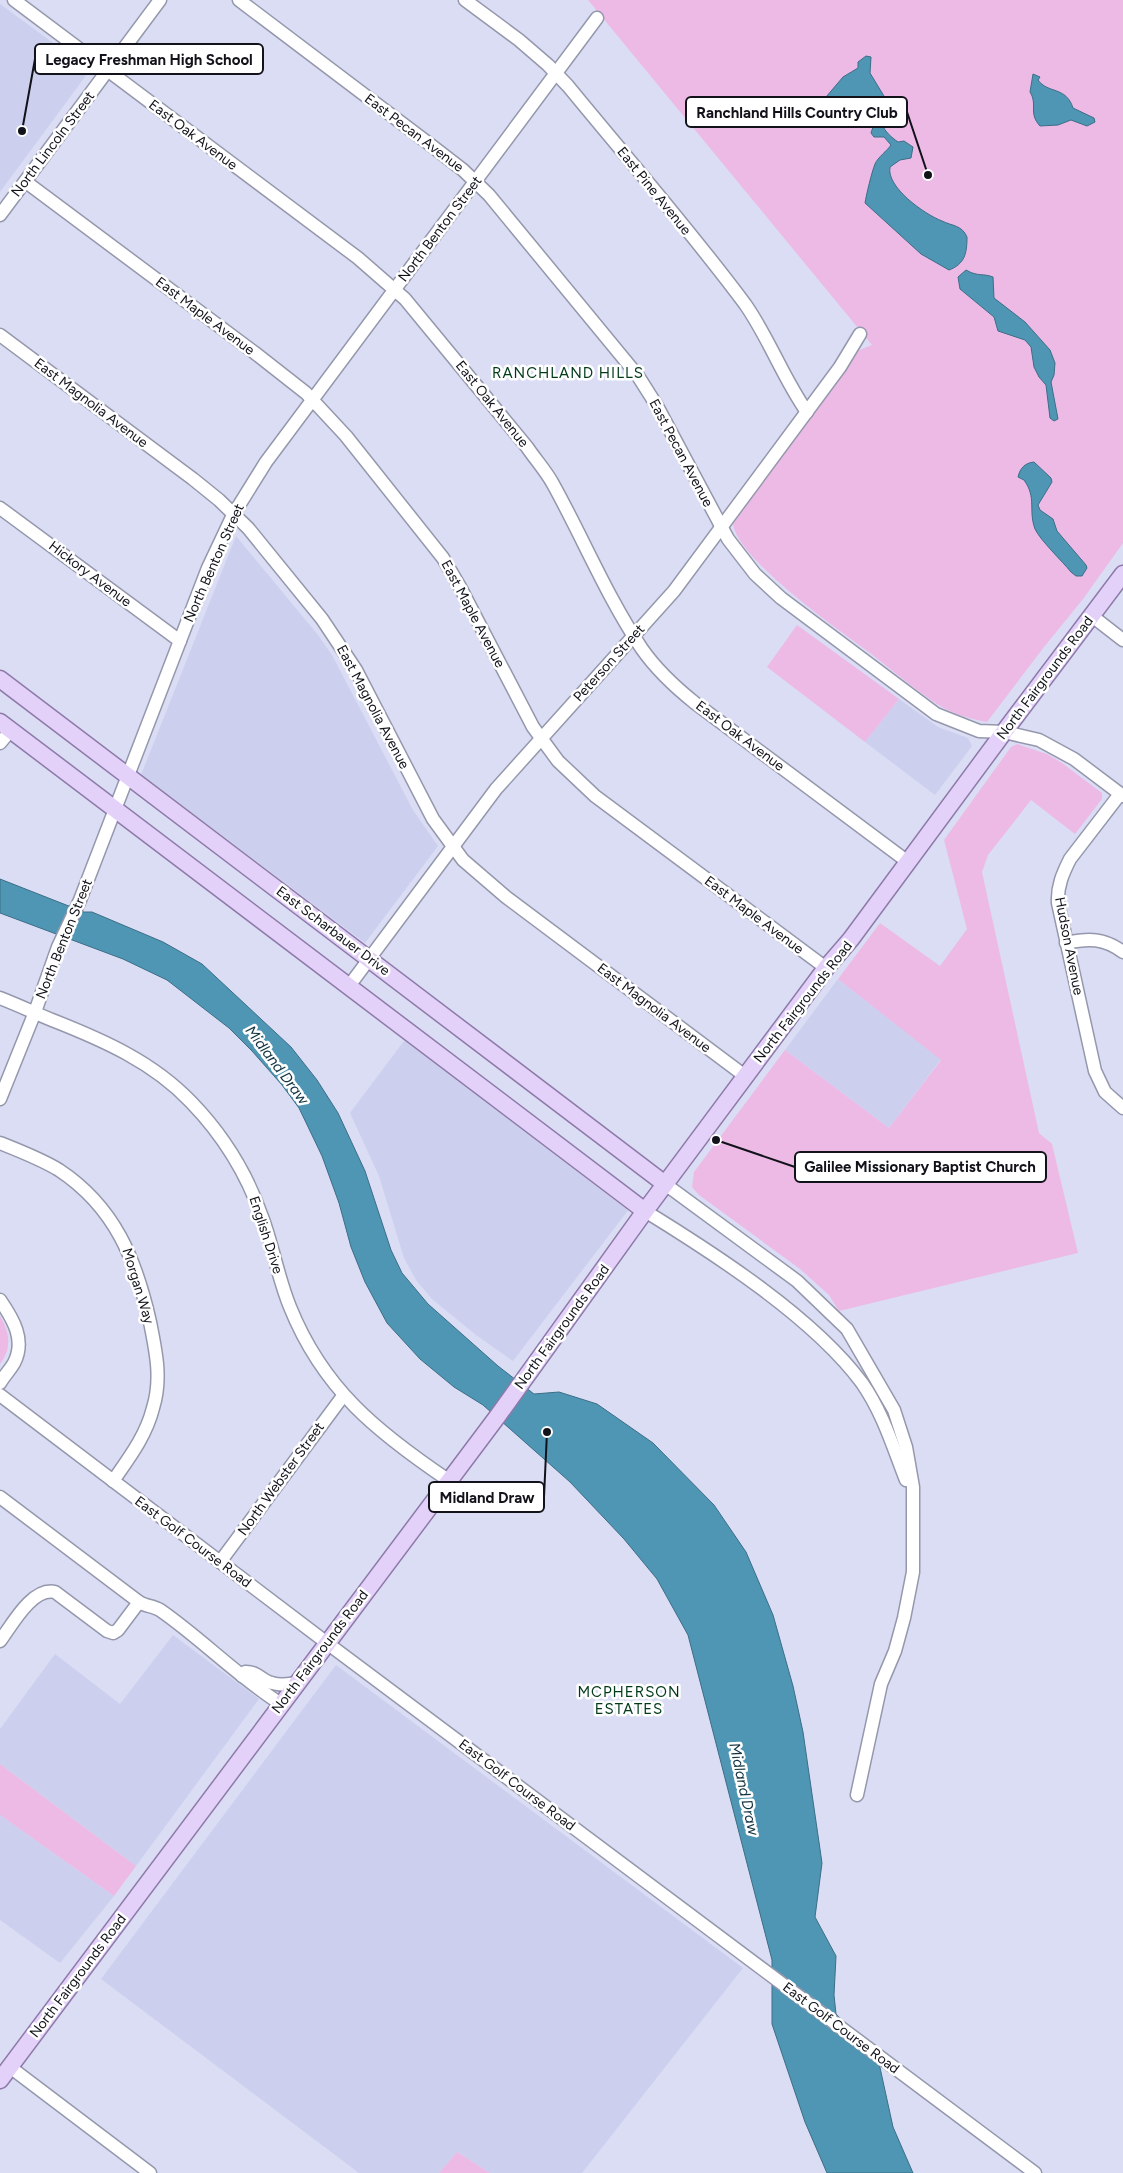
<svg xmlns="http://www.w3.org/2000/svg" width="1123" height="2173" font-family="Figtree,sans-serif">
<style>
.built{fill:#ccd0ee}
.green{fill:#edbae6}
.water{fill:#4f96b5;stroke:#3c6e86}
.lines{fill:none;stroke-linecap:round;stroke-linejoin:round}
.minor-casing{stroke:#9598ac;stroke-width:15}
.major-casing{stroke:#8d7aa8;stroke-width:19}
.minor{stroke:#fff;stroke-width:12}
.major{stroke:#e3d1f9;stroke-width:16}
.labels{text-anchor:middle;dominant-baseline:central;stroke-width:5;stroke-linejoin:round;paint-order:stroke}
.street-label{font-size:14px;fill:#11121a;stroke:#fff}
.neighbourhood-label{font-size:15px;letter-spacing:1px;fill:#013a19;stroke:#fff}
.water-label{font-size:15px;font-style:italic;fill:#123442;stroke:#fff}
.leader{fill:none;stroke:#11121a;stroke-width:2}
.callout-dot{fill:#11121a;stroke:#fff;stroke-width:2}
.callout{fill:#fff;stroke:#11121a;stroke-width:2}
.callout-label{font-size:15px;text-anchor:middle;font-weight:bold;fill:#11121a}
</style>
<rect width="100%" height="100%" fill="#daddf4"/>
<g class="built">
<polygon points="0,4 90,70 0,192"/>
<polygon points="236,536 318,635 332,655 413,810 438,846 365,943 141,775"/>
<polygon points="899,699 938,727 968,738 972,746 935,795 865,742"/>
<polygon points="838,979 941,1059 889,1128 785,1050"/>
<polygon points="407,1037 629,1209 513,1361 476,1335 432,1299 416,1280 404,1258 379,1176 350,1113"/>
<polygon points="173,1635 259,1699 136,1866 0,1764 0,1729 55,1654 120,1704"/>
<polygon points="336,1665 743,1968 582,2173 490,2173 457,2152 439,2173 359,2173 101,1979"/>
<polygon points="0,1815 114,1896 60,1963 0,1920"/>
</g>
<g class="green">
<path d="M588,0H1123V543L1083,599L1044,647L987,722C970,719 952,714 937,704C914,689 892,670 870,653C839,630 738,560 733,524L857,351L872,345Z"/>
<polygon points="797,625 899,699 865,742 767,667"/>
<polygon points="1017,744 1047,754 1062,763 1102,793 1102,799 1075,834 1031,800 988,855 982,872 1039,1133 1052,1144 1078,1253 839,1311 829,1295 800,1269 699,1195 692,1187 694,1172 785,1050 889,1128 941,1060 838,979 880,923 940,966 967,929 944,840 1011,747"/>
<path d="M0,1316C10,1333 12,1348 0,1364Z"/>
<polygon points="0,1764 136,1866 114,1896 0,1815"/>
<polygon points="457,2152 490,2173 439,2173"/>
</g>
<g class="water">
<path d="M866,56L871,57L870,73L890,106C874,120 884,132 898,142L904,141L913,147L911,158L900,160L890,167C886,187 924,214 942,221C952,226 962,225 967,237C967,253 965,264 949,270L921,254L865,203C866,196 872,171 875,164C878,157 887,151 891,145L884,137H874L871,133L873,127L865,123L863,118L854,120L833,115L826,97L843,77L858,68V62Z"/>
<path d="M1033,74L1040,77L1038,80C1048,94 1066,86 1073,108L1094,118L1095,122L1087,126L1071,120L1058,125L1040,126C1028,113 1038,105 1030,92Z"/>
<path d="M966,270C978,277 983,273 993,277L994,298L1025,322L1050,350L1055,363L1054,375L1051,382L1058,419L1054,421L1050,418L1046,385L1039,377L1034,367L1031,347L1025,340L998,331L994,317L960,289L958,277Z"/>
<path d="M1034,462L1051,478L1052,482L1038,505L1040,510L1053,519L1057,531L1086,565L1087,568L1082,576H1076L1071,572C1063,562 1040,540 1035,529C1028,510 1037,498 1024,480L1018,477C1020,468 1025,463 1034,462Z"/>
<polygon points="0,879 84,912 92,912 163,942 202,964 291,1047 317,1080 338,1113 365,1171 391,1250 402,1273 428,1304 498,1366 534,1394 559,1392 597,1404 653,1443 714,1505 746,1552 773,1615 793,1686 803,1732 822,1863 815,1917 836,1956 834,1995 836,2014 877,2054 893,2127 913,2173 827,2173 805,2122 772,2024 772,1960 688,1635 657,1579 624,1539 570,1482 483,1405 454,1387 420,1359 387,1323 365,1282 351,1247 339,1203 322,1156 299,1108 282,1085 252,1051 229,1028 167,980 123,959 0,913"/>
</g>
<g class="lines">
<defs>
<g id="minor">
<path d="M14,0L358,258L405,299L527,447C535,459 546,471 553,484C583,538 607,597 642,649C656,669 675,687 695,703L908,862"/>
<polyline points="239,0 432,146 463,170 489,195 638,376 657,406 728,539 755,574 781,598 936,714 979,731 1004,732 1039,740 1074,759 1123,796"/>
<path d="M465,0L519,40L548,65L568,86C627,158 690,230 745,304C769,338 783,378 807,412"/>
<polyline points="26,182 255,353 306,393 346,436 443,558 460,587 533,727 558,761 595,796 826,968"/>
<polyline points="0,215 160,0"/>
<polyline points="0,335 193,479 219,500 248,528 322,619 356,670 433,819 463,860 506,897 745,1076"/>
<polyline points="0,508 180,641"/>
<polyline points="1092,616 1123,640"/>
<polyline points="0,743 11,730"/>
<path d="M1120,794L1070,859C1063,873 1057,886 1058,903L1095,1071L1105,1092L1123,1108"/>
<path d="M1066,943C1089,938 1104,938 1123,952"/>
<polyline points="349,986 496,789 674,591 840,367 860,334"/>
<path d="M0,998C18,1005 35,1013 52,1020C103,1040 153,1062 191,1102C223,1135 247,1174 262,1217C273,1246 278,1278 290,1307C323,1389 377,1432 448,1480"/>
<polyline points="0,1099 35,1012 58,947 80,900 208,568 233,515 266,462 597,18"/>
<path d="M0,1143C20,1151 41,1159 59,1170C115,1207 136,1260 150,1322C156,1352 162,1379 153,1408C146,1436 129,1458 113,1481"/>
<polyline points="665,1184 797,1281 847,1329 894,1410 906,1447 913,1487 913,1572 904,1618 895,1651 881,1684 857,1795"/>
<path d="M645,1211C715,1254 814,1318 862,1383C883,1413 893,1447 906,1480"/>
<path d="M0,1300C13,1319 26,1340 14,1363C10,1370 4,1376 0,1383"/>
<polyline points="0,1395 327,1643 1035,2173"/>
<path d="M0,1497L139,1602C145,1606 153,1606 160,1610C202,1639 238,1677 281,1704"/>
<polyline points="220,1562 343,1396"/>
<path d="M0,1641C12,1625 32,1587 55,1592L107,1631L113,1633L118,1630L139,1602"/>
<path d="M242,1676L245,1672C257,1671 262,1681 272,1683C280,1686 289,1684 297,1683"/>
<polyline points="10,2067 150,2173"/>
</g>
<g id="major">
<polyline points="0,679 665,1184"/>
<polyline points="0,722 645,1211"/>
<polyline points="0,2080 497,1417 645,1211 826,968 851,939 1004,732 1123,574"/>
</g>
</defs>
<use href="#minor" class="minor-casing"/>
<use href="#major" class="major-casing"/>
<use href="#minor" class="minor"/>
<use href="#major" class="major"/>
</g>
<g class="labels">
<g class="street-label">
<text transform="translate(414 133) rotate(37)">East Pecan Avenue</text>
<text transform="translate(193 135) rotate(37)">East Oak Avenue</text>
<text transform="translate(53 144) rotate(-53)">North Lincoln Street</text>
<text transform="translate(654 191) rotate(51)">East Pine Avenue</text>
<text transform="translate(440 229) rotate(-53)">North Benton Street</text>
<text transform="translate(205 316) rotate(37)">East Maple Avenue</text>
<text transform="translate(91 403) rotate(37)">East Magnolia Avenue</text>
<text transform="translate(492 404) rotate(51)">East Oak Avenue</text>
<text transform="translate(681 453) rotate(62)">East Pecan Avenue</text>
<text transform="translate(214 563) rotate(-66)">North Benton Street</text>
<text transform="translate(90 574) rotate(37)">Hickory Avenue</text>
<text transform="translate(473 614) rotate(62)">East Maple Avenue</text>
<text transform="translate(609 663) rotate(-48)">Peterson Street</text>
<text transform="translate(1045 678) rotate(-53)">North Fairgrounds Road</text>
<text transform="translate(373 707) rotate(62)">East Magnolia Avenue</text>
<text transform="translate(740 736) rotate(37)">East Oak Avenue</text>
<text transform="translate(754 915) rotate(37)">East Maple Avenue</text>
<text transform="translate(333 931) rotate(37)">East Scharbauer Drive</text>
<text transform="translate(64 939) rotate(-68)">North Benton Street</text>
<text transform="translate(1069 946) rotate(79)">Hudson Avenue</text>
<text transform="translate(803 1002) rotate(-52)">North Fairgrounds Road</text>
<text transform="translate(654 1008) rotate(37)">East Magnolia Avenue</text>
<text transform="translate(266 1235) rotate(72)">English Drive</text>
<text transform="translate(138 1286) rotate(73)">Morgan Way</text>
<text transform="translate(562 1327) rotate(-54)">North Fairgrounds Road</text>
<text transform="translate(281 1479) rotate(-54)">North Webster Street</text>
<text transform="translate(193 1542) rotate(37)">East Golf Course Road</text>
<text transform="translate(320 1652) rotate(-53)">North Fairgrounds Road</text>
<text transform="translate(517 1785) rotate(37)">East Golf Course Road</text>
<text transform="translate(78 1976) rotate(-53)">North Fairgrounds Road</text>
<text transform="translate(841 2028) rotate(37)">East Golf Course Road</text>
</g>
<g class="neighbourhood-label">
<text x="568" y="373">RANCHLAND HILLS</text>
<text x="629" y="1692">MCPHERSON<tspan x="629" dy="17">ESTATES</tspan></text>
</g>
<g class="water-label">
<text transform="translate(277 1065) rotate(53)">Midland Draw</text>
<text transform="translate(744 1789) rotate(78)">Midland Draw</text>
</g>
</g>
<path class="leader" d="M22 131L35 59M928 175L907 112M716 1140L795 1167M547 1432L544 1497"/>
<g class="callout-dot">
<circle cx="22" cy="131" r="5"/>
<circle cx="928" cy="175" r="5"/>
<circle cx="716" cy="1140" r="5"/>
<circle cx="547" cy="1432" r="5"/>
</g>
<g class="callout">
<rect x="35" y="44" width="228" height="30" rx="5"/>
<rect x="686" y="97" width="221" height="30" rx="5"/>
<rect x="795" y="1152" width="251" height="30" rx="5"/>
<rect x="429" y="1482" width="115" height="30" rx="5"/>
</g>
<g class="callout-label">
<text x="149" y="65">Legacy Freshman High School</text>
<text x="797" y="118">Ranchland Hills Country Club</text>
<text x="920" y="1172">Galilee Missionary Baptist Church</text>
<text x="487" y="1503">Midland Draw</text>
</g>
</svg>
